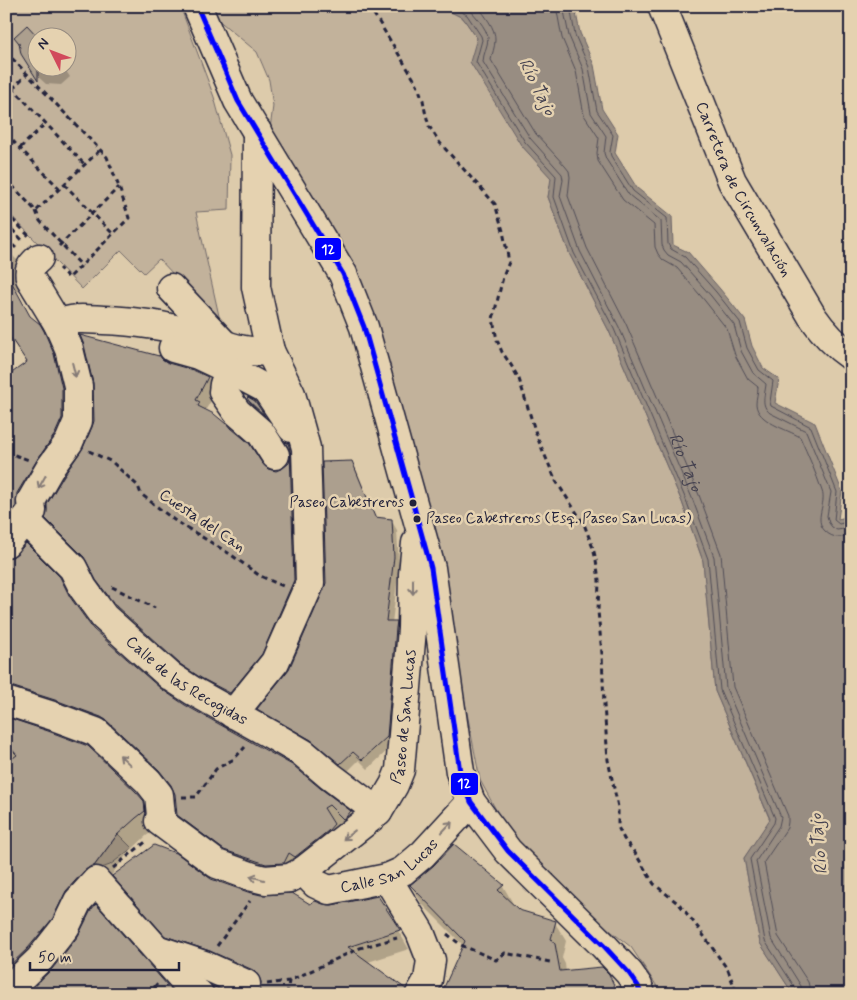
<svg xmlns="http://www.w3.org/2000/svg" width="857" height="1000" font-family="Mynerve,sans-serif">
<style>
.green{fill:#c2b29b;stroke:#726a6b;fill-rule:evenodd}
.water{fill:#988d82;stroke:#696266}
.shadow{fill:#0003}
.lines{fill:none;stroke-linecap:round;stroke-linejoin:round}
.shore{stroke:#514d57;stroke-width:1}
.building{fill:#ac9f8e;stroke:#22223b}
.minor-casing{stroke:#22223b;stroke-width:31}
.major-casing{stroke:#22223b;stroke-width:31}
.path{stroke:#22223b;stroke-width:3;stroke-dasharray:5 4;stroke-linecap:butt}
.minor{stroke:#e5d2b0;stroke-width:28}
.major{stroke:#e5d2b0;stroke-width:28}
.bus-1-casing{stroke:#e5d2b0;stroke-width:9}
.bus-1{stroke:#00f;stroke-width:5}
.oneway{stroke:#847a76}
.bus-dot{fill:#22223b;stroke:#e5d2b0;stroke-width:2}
.labels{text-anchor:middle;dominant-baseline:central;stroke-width:5;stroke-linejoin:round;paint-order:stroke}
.bus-label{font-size:15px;fill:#22223b;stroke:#e5d2b0;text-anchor:end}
.street-label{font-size:16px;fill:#22223b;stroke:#e5d2b0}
.water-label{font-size:18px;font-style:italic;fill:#454250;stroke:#e5d2b0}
.line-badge{stroke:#e5d2b0;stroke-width:2}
.badge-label{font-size:14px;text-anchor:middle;font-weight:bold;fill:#fff}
</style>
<rect width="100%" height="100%" fill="#ddcbab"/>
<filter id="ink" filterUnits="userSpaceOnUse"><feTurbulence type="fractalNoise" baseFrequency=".02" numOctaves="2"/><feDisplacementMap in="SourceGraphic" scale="10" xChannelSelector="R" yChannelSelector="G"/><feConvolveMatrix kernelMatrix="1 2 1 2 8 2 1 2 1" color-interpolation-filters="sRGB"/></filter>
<g filter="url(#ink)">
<g class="green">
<path d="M6,6H180L214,97L230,155L229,210L196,212L221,325L159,259L144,273L121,250L82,289L6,210ZM38,38H68V68H38Z"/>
<polygon points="209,6 443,6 443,8 463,18 477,38 521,145 552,178 548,197 570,255 609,331 682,502 703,561 715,691 770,820 744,858 760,943 793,994 662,994 631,947 566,896 510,836 480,780 431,527 270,129 273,106 269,80 257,52 211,14"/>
<polygon points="118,834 132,848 110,865 90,872"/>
</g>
<polygon class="water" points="443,6 573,6 575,8 580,33 594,65 602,109 618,134 615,153 637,188 672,216 673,245 688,252 720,289 745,320 752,346 763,368 779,379 775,403 815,423 842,491 838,519 851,516 851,994 793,994 760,943 744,858 770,819 715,691 703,561 682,502 609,331 570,255 548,197 551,178 521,145 470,62 477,38 463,18 443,8"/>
<g class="shadow">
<polygon points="15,37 38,68 64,68 70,77 61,85 46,84 34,73"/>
<polygon points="6,249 17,260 28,279 25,284 16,293 31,318 39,325 50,345 64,374 72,408 6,550 6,380 27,363 6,332"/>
<polygon points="168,364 192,371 208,378 216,392 205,411 268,470 276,472 284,469 290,463 292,454 288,444 296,458 302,594 238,707 189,677 125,620 106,594 92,570 55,532 46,518"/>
<polygon points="248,399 254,402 269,425 256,413"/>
<polygon points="352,462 357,471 376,519 391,520 397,530 399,567 392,623 396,623 401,632 392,746 368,769 359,760 346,773 264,718 259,709 290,669 326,589"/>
<polygon points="6,559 59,578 74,604 93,629 159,689 350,812 360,831 355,837 340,823 334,828 344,844 278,883 189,833 178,814 176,795 171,789 119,739 6,713"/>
<polygon points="6,721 143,802 154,821 155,830 146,836 127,854 105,884 6,994"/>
<polygon points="454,846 503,886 514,905 513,905 519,911 555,923 566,941 562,958 565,964 566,972 608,975 619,994 443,994 464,946 422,904 411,885 434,867"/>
<polygon points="114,876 211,880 247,893 310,905 332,907 378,897 409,949 368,962 262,987 222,969 177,954 125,895"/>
</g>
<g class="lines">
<g class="shore">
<polyline points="451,6 467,15 481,36 482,40 476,62 525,142 556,176 554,197 574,253 614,329 686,500 708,559 720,690 775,818 774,823 750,859 765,941 796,989 797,994"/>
<path d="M465,6C472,10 488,30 488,38C488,46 483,54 483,62L530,138L562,174L563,180L560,196L580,251L619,327L692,498L714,557L726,688L781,817L779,826L756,861L771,938L801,986L803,994"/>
<path id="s1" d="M478,6C484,15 496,28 495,40C495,47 492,54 491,60L536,134L565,166L569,171L570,177L568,196L587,248L626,324L699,495L721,554L733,687L788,816V822L787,828L764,862L778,936L808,982L811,994"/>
<path d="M556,6L562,38L576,71L584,115L599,138L597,153L598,161L623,200L654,225L655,247L658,254L663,260L677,268L705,301L727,329L735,355L748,379L758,387C758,393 756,398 756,404C757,422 787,429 800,437C808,455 816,473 822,491C827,504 813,519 825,531C833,539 842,538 851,535"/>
<path d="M563,6L569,36L583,69L591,113L606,136L604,153L606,159L629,195L661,221L662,245L664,250L668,255L681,262L711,296L734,325L741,351L753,373L766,384C765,395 760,405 770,413L806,431L831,492L827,516L829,523L832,527L837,530L851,528"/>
<polyline points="570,6 575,35 589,67 597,111 613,135 610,152 611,156 633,191 667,218 668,244 671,249 685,257 716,292 740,322 747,348 759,370 773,381 770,402 771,406 811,427 837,492 834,520 839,524 851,521"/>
</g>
</g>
<g class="building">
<polygon points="27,25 38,37 38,81 21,54 19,43 14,37"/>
<polygon points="6,272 30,316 40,324 44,331 54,354 62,388 62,418 55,434 37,460 17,493 16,506 6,518 6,377 27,362 6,331"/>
<polygon points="80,335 159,356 159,355 162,359 168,363 193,370 208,377 196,400 200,402 198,406 214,414 249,443 262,463 268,469 276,471 283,468 289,463 291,454 285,442 288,443 290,450 294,580 262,654 230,693 201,678 180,664 116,606 96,580 84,557 45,518 47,510 47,504 63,477 83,448 92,427 94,421 93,383 84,345"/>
<polygon points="248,397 255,401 265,416 249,401 247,398"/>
<polygon points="352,461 375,517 392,519 394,557 386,621 397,621 396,628 387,737 362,760 353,752 340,764 311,740 257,709 289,669 324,589 326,583 322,462"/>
<polygon points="26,543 60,577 70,597 93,629 160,688 185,705 294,766 320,788 351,811 346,817 343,819 329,805 324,808 334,824 328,831 295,857 289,853 284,863 266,864 224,850 177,815 175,794 171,785 159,770 106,720 101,717 58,701 14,687 6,687 6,558 12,557 18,553"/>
<polygon points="12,719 48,731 88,746 136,792 144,801 145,811 136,818 117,835 94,866 91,866 84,871 66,891 53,918 28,948 6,969 6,763 17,755 6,743 6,720"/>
<polygon points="454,844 504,885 498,890 519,910 556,921 551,939 555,944 560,971 602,967 609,974 618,994 441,994 465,941 410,885 433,866"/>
<polygon points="154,845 178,854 211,879 248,892 261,895 292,893 310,904 315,901 323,904 332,905 378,896 400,930 348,947 406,989 404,994 258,994 260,990 261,982 258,975 253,970 210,951 165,936 112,876"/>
<polygon points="96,904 175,994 26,994 52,969 78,936 91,910"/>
<polygon points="212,986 230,994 214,994 214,989"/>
</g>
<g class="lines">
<defs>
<g id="minor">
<polyline points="197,6 238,101 343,274 364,327 431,568 460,772 471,802 508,851 603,945 629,973 638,986 641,994"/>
<path d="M39,258C32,265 28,267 30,278L58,324C74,317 85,319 103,320C132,321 164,325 193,334C212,340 231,349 251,351C257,352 264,351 270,351"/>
<polyline points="171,288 222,342"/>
<polyline points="173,348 198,355 234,372 224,384 223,392 237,412 261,433 275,455"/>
<polyline points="234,372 266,389 292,428"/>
<path id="s2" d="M25,520L73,568L83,588L104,617L170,676L193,691L272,735L303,753L330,776L378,812"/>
<polyline points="6,543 32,511 31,501 50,468 69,442 78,421 78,386 69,349 58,324"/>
<path id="s3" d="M6,705L9,702L53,716L96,732L148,781L159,795L161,816L159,821L217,864L253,877L265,880L290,878L303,871L378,812L394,785L400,770L412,629L413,574L416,543"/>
<polyline points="233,714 275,662 310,583 306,448 291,394 270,351 256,287 257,131"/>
<path id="s4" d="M303,871L316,884L329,890L387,878L403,871L423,854L471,802"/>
<polyline points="387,878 420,932 431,960 428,980 420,994"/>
<polyline points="159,950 204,965 246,984"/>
<polyline points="6,987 16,982 40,959 66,926 78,901 96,881 190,987 199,994"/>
</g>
<g id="major">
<path id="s5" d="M662,6L732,181L812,316C823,332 835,345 851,356"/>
</g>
</defs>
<use href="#minor" class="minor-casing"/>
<use href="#major" class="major-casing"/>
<g class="path">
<polyline points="369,6 417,84 423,100 425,111 429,126 440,143 495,204 503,231 509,262 503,277 493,319 497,340 502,352 511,365 519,379 537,437 556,481 584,524 593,548 596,560 599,580 598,611 602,654 604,705 608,760 618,807 618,827 624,839 635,853 654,884 680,905 699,929 728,970 737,994"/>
<polyline points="6,52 107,157 119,187 129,218 69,278 59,268"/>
<polyline points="6,81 84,164"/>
<polyline points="6,95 27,74"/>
<polyline points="6,134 59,188"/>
<polyline points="20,148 46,123"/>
<polyline points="6,179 36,211 100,150"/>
<polyline points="64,184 113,234"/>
<polyline points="36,211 40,221 82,266"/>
<polyline points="6,213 31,238"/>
<polyline points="6,223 23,241"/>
<polyline points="6,239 16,248"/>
<polyline points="59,246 119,187"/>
<polyline points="89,451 112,462 138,486 141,494 174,520 230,554 260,576 283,586"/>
<polyline points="6,452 29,460"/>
<polyline points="112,587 155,608"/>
<polyline points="182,797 196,797 216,769 234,759 245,747"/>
<polyline points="113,868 148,840"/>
<polyline points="447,934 461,945 496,960 505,953 550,962"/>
<polyline points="217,946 250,901"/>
<polyline points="267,984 289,981 360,948 397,938"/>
<polyline points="148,994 157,984"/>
<polyline points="287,994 289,981"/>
</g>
<use href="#minor" class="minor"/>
<use href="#major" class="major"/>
<defs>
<polyline id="bus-1" points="197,6 238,101 343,274 364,327 431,568 460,772 471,802 508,851 603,945 629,973 638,986 641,994"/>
</defs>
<use href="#bus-1" class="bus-1-casing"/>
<use href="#bus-1" class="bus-1"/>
</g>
<defs><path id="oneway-shaft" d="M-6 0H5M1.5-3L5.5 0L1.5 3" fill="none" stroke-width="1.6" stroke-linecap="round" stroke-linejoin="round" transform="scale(1.25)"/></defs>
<g class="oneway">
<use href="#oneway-shaft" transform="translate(74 370) rotate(76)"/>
<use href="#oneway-shaft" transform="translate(42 482) rotate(119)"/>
<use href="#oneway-shaft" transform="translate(413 587) rotate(90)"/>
<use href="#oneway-shaft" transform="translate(125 760) rotate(-137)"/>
<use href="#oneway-shaft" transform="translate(447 827) rotate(-47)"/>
<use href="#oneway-shaft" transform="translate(349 835) rotate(142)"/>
<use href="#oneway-shaft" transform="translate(257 878) rotate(-165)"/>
</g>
</g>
<g class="bus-dot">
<circle cx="413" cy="503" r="4.5"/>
<circle cx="417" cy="519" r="4.5"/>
</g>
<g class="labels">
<g class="bus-label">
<text x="404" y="503">Paseo Cabestreros</text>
<text x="426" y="519" text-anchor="start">Paseo Cabestreros (Esq. Paseo San Lucas)</text>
</g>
<g class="street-label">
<text stroke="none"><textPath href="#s5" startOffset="201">Carretera de Circunvalación</textPath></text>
<text transform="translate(202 521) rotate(34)">Cuesta del Can</text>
<text stroke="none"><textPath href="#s2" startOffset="231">Calle de las Recogidas</textPath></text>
<text stroke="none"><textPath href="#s3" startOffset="571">Paseo de San Lucas</textPath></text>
<text stroke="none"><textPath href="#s4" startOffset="99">Calle San Lucas</textPath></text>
</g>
<g class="water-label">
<text transform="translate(537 87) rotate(63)">Río Tajo</text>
<text stroke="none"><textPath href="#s1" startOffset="512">Río Tajo</textPath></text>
<text transform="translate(819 844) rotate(-96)">Río Tajo</text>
</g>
</g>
<g class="line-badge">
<rect x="314" y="237" width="28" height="24" rx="5" fill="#00f"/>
<rect x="450" y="772" width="29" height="24" rx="5" fill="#00f"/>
</g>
<g class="badge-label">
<text x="328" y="254">12</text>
<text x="464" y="788">12</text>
</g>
<rect width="857" height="1000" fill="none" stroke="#e5d2b0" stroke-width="25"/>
<rect x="12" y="12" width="832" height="975" fill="none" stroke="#22223b" stroke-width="2" filter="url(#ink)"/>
<g transform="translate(52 52) rotate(312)"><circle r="24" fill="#e5d2b0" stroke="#978c81"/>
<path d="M0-4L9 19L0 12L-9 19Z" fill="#d1495b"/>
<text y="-8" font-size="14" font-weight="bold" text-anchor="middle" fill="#22223b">N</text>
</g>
<path d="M30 962v8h149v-8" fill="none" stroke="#22223b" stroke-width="2.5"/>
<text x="38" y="962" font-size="15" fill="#22223b" stroke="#e5d2b0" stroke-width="4" paint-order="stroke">50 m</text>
</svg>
